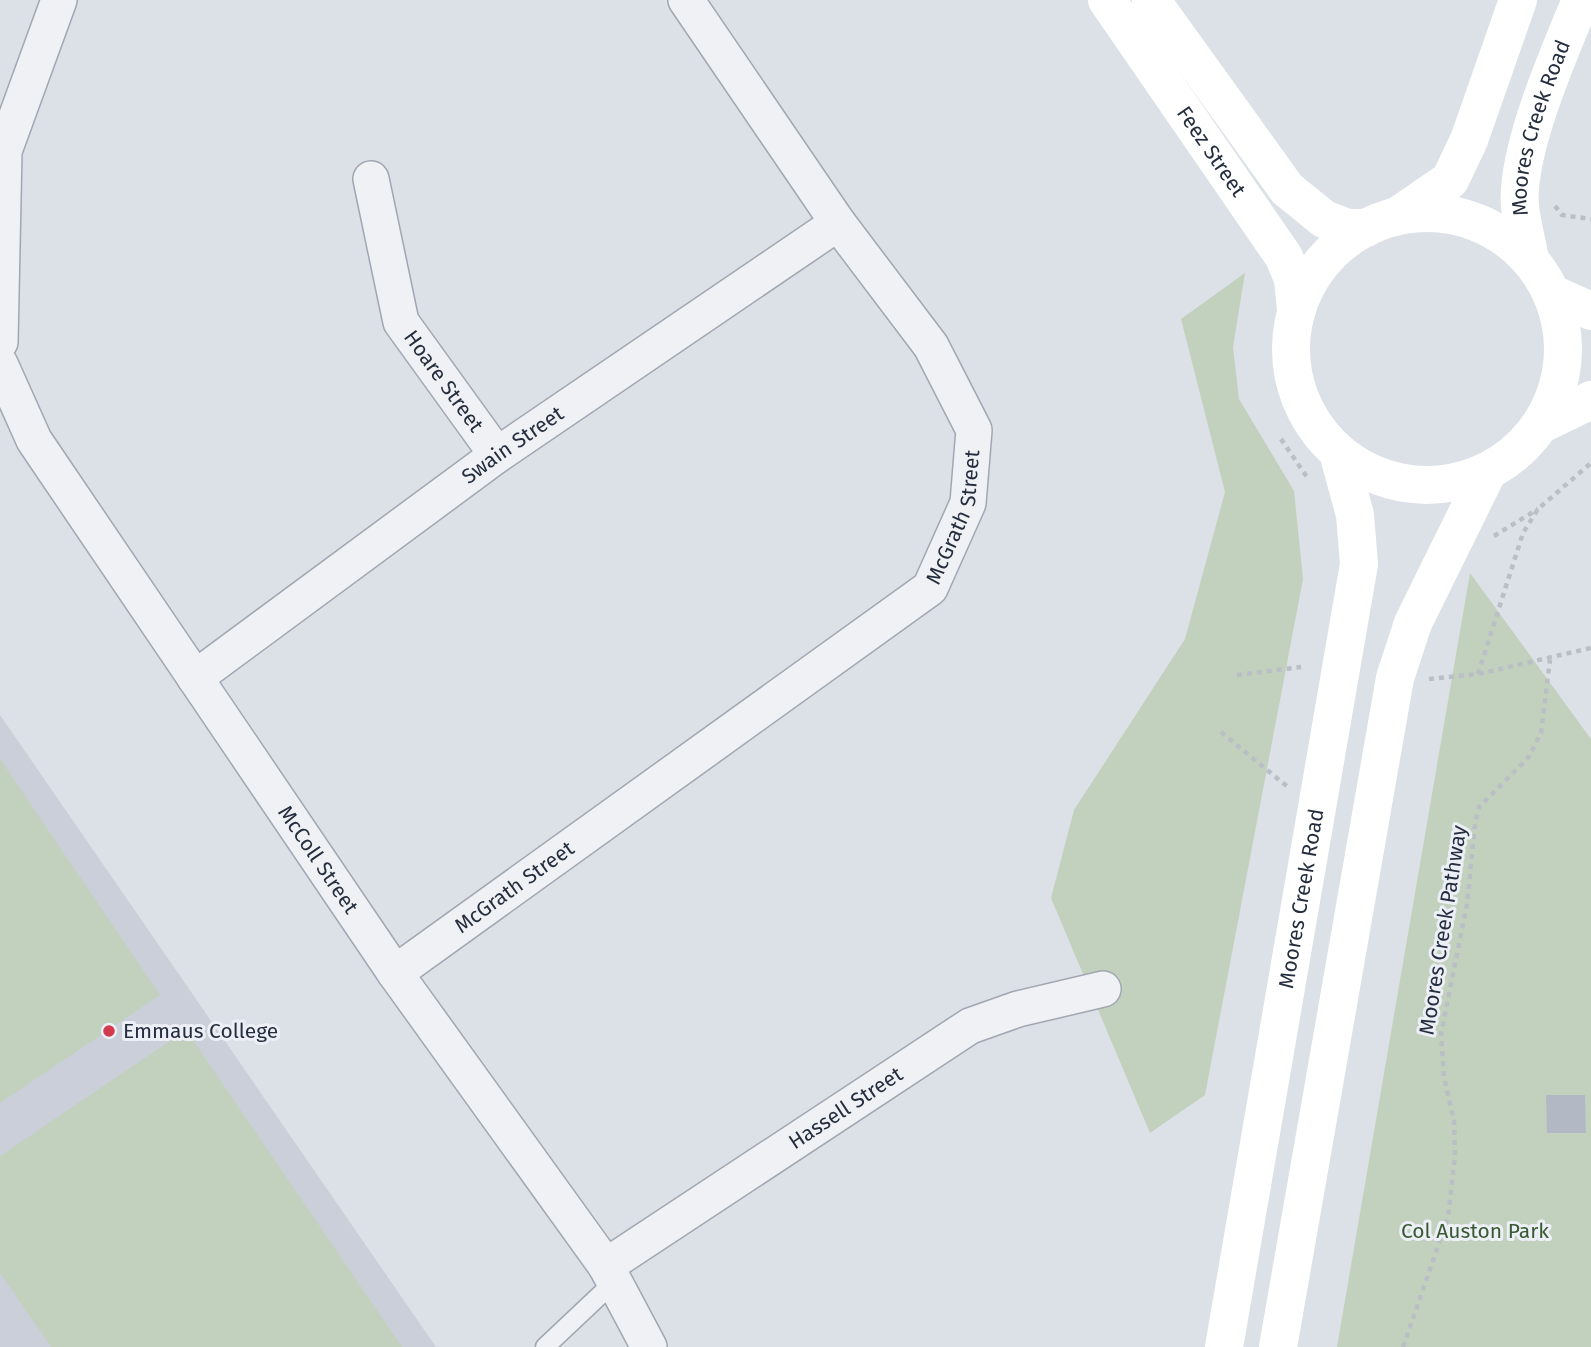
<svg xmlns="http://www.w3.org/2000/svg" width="1591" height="1347" font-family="'Fira Sans',sans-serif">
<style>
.built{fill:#cacfd9}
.green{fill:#c2d1bd}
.building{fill:#b3b9c4}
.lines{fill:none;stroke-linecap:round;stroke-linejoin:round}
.lane-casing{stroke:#a1a7b1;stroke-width:21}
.street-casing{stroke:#a1a7b1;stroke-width:38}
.path{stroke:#babec5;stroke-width:4.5;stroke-dasharray:5 5;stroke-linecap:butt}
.lane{stroke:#eff1f5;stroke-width:18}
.street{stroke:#eff1f5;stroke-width:35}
.secondary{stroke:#fff;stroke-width:38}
.poi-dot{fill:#d33a4d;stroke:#eceff5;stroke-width:2.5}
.labels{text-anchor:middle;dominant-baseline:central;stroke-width:6;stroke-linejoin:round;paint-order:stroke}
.street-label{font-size:21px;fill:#252e3e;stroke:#eceff5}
.poi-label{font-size:21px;fill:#252e3e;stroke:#eceff5;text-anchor:start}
.park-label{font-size:21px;fill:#395a32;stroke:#eceff5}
</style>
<rect width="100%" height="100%" fill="#dce0e7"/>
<polygon class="built" points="0,715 436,1347 0,1347"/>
<g class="green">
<polygon points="1245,273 1233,347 1239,399 1294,491 1303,579 1205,1095 1150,1133 1051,898 1074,810 1185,639 1225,492 1181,319"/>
<polygon points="1470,573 1591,739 1591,1347 1337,1347"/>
<polygon points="0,759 160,995 0,1103"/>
<polygon points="186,1030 402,1347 51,1347 0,1273 0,1156"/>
</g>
<polygon class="building" points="1546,1095 1585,1095 1586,1133 1547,1133"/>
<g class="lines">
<defs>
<polyline id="lane" points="545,1347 614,1282"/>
<g id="street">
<path id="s1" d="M371,179L401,322L497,455"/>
<polyline points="0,342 4,151 59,0"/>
<path id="s2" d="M0,364L34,440L395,973L606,1266L649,1347"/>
<path id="s3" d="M195,678L497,455L838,223"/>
<path id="s4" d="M395,973L930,588L968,503L974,430L931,346L838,223L686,0"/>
<path id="s5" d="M606,1266L970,1026L1018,1009L1103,989"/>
</g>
</defs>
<use href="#lane" class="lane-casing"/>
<use href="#street" class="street-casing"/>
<g class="path">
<polyline points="1555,206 1562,215 1591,219"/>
<polyline points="1281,439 1309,480"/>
<polyline points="1494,536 1538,509"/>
<polyline points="1478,674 1523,533 1538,509 1591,463"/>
<polyline points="1237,675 1301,667"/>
<polyline points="1429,679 1478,674 1591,648"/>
<polyline points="1221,732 1289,788"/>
<polyline points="1403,1347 1448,1217 1455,1156 1454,1121 1444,1077 1441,1034 1467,904 1475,824 1479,807 1528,758 1541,733 1550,660"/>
</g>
<use href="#lane" class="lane"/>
<use href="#street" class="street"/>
<g class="secondary">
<path id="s6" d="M1107,0L1284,257L1293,279L1296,310"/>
<polyline points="1151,0 1287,189 1324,219 1348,228 1366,228"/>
<circle cx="1427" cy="349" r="136"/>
<polyline points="1399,215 1450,180 1469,140 1518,0"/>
<path id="s7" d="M1530,260C1527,242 1522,224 1520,207C1515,152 1560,51 1581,0"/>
<polyline points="1553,294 1591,311"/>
<polyline points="1542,424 1591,400"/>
<path id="s8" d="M1224,1347L1359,564L1355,515L1338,452"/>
<polyline points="1278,1347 1395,678 1413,623 1488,471"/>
</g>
</g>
<circle class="poi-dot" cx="109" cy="1031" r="7"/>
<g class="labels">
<g class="street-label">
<text stroke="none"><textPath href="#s7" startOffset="136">Moores Creek Road</textPath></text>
<text stroke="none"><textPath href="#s6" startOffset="184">Feez Street</textPath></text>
<text stroke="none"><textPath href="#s1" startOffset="219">Hoare Street</textPath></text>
<text stroke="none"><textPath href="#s3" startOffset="394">Swain Street</textPath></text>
<text stroke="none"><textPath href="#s4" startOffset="735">McGrath Street</textPath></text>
<text stroke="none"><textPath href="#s2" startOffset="590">McColl Street</textPath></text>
<text stroke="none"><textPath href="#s4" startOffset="147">McGrath Street</textPath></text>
<text stroke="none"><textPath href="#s8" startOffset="455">Moores Creek Road</textPath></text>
<text transform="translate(1443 930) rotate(-81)">Moores Creek Pathway</text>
<text stroke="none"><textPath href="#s5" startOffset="287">Hassell Street</textPath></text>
</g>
<g class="poi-label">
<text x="123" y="1031">Emmaus College</text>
</g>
<g class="park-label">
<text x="1475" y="1231">Col Auston Park</text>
</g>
</g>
</svg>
